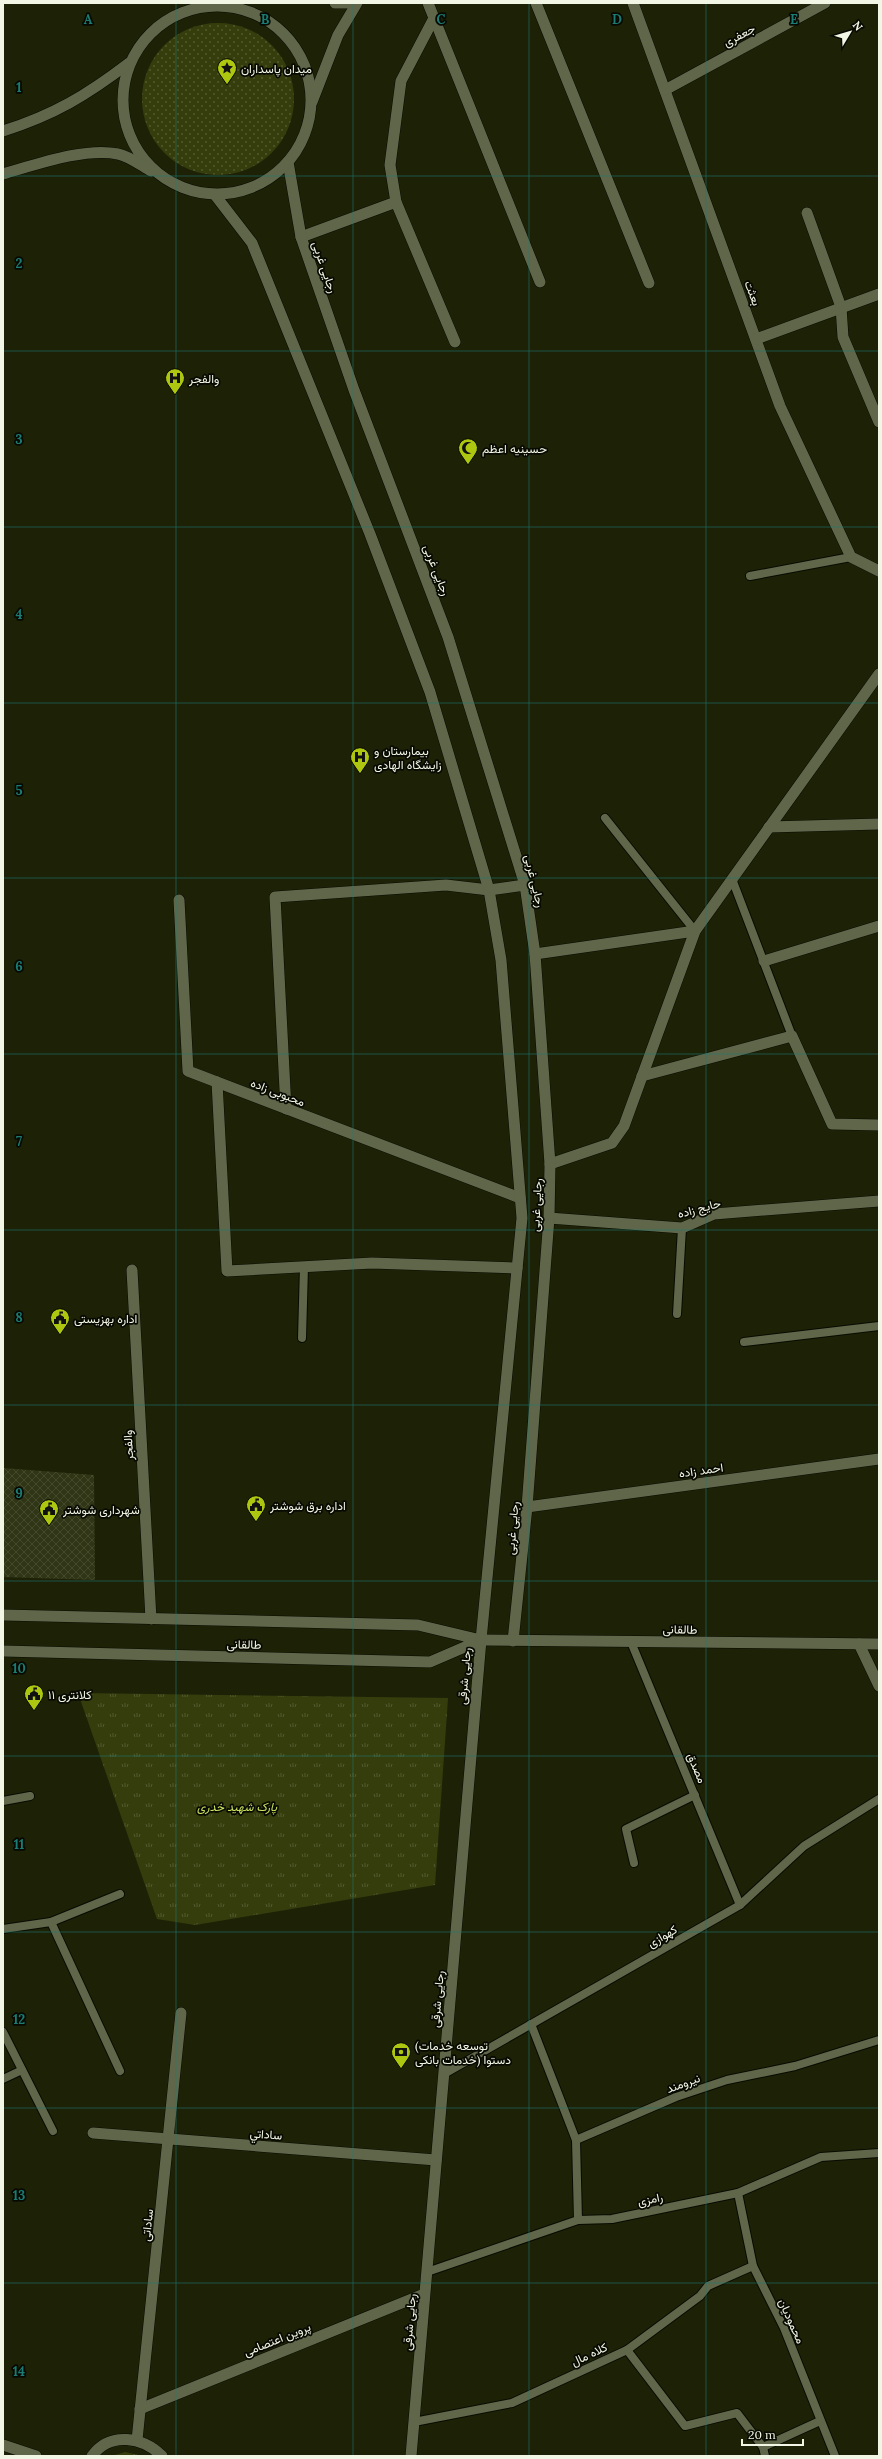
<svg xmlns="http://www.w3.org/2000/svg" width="882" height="2459" font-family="Lora,Vazirmatn,serif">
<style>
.grass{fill:url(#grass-dots)}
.park{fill:url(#park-tufts)}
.building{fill:url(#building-cross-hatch)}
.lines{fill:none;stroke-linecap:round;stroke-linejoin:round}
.service-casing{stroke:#080b00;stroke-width:10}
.minor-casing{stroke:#080b00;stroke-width:12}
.tertiary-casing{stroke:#080b00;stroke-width:12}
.secondary-casing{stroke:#080b00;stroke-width:12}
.service{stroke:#5f6649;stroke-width:8}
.minor{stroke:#5f6649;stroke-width:11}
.tertiary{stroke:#5f6649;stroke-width:11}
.secondary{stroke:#5f6649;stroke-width:11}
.grid{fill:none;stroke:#1a7c74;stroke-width:1;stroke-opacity:0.55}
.labels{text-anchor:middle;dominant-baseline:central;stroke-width:3.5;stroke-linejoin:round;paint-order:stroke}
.street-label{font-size:12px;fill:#f1f6e5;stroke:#080a02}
.poi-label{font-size:12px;fill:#f1f6e5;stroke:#080a02;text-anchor:start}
.park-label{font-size:12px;font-style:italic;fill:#cae25d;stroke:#080a02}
.grid-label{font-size:13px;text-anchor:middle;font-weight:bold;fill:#1a7c74;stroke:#080a02;stroke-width:3.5;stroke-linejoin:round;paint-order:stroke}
</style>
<defs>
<pattern id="grass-dots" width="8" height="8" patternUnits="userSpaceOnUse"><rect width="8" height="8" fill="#353d0c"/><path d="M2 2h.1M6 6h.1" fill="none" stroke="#535a2f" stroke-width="1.8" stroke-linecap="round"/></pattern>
<pattern id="park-tufts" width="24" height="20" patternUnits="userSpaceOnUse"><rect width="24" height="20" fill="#353d0c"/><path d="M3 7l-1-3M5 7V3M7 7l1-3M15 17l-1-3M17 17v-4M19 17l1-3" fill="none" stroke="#535a2f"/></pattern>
<pattern id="building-cross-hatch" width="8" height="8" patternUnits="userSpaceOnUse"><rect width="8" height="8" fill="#2f3515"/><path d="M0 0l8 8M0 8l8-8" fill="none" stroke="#43492c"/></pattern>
</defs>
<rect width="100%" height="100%" fill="#1d2207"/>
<circle class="grass" cx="218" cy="99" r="76"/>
<g class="park">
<polygon points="78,1693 448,1698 435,1885 195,1925 157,1919"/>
<polygon points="125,2452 143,2456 112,2456"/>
</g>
<polygon class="building" points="3,1468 94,1475 95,1580 3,1577"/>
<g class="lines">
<defs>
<g id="service">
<polyline points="750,576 851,557"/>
<polyline points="605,818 695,931"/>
<polyline points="732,879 792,1036"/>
<polyline points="677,1314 682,1228"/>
<polyline points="302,1338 304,1267"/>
<polyline points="744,1342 879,1326"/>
<polyline points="631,1642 740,1905"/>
<polyline points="3,1801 30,1796"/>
<polyline points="634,1863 626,1829 695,1795"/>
<polyline points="51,1922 120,2071"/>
<polyline points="3,1929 51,1922 120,1894"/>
<polyline points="531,2024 576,2140 578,2220"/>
<polyline points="3,2032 53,2131"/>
<polyline points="444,2074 740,1905 804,1846 879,1799"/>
<polyline points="3,2079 22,2070"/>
<polyline points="576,2140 676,2097 727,2080 795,2066 879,2040"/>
<polyline points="738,2193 753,2266 784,2328 835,2456"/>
<polyline points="427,2272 578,2220 612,2219 738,2193 821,2157 879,2153"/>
<polyline points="627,2350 685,2426 737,2413 763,2447 765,2456"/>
<polyline points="414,2422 512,2403 627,2350 700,2296 708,2286 753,2266"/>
<polyline points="763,2447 820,2421"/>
</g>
<g id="minor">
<polyline points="428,3 540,282"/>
<polyline points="536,3 649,283"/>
<polyline points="633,3 780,406 851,557 879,571"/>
<polyline points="434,18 401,81 390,165 396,202 455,342"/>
<polyline points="665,90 825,3"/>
<polyline points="807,213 841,307 843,337 879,422"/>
<polyline points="301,237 396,202"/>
<polyline points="756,339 879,294"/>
<polyline points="769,827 879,824"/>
<polyline points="179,900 188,1071 520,1198"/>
<polyline points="535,954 695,931"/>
<polyline points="764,961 879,926"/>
<polyline points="642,1076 792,1036 832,1124 879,1125"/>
<polyline points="217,1082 227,1271 372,1263 517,1268"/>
<polyline points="286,1109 275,897 446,885 489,890"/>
<polyline points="550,1164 612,1143 624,1126 695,931 879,674"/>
<polyline points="549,1218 682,1228 714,1214 879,1201"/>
<polyline points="132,1270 151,1619"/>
<polyline points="527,1507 879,1459"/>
<polyline points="859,1644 879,1686"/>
<polyline points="93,2133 436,2160"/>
<polyline points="140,2409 424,2294"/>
<polyline points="137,2440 181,2013"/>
<polyline points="3,2445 36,2456"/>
<path d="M92,2456C110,2431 143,2437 162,2456"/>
</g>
<g id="tertiary">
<polyline points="288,162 301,237 354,390 448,637 525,885 535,954 550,1164 549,1218 527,1507 513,1641"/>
<polyline points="215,195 252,243 370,534 430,692 489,890 501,960 522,1218 481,1640 411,2456"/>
<polyline points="489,890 525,885"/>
</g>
<g id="secondary">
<polyline points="335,3 351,3"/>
<circle cx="217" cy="100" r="94"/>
<polyline points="312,102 338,35 357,3"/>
<path d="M3,131C54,115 87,95 129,63"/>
<path d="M3,174C35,165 85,147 118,154C129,156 142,166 151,171"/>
<polyline points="3,1615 418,1625 481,1640 430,1662 3,1651"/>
<polyline points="481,1640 879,1644"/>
</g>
</defs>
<use href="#service" class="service-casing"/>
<use href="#minor" class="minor-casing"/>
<use href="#tertiary" class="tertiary-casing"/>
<use href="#secondary" class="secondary-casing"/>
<use href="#service" class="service"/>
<use href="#minor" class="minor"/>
<use href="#tertiary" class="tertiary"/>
<use href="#secondary" class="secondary"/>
</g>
<path class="grid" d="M176,3V2456M353,3V2456M529,3V2456M706,3V2456M3,176H879M3,351H879M3,527H879M3,703H879M3,878H879M3,1054H879M3,1230H879M3,1405H879M3,1581H879M3,1756H879M3,1932H879M3,2108H879M3,2283H879"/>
<defs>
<symbol id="sight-pin" viewBox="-11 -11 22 30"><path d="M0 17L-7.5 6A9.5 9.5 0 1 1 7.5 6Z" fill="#adc60f" stroke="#080a02"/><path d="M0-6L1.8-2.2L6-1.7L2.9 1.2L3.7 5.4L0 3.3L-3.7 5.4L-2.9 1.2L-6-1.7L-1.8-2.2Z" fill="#111"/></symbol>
<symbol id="hospital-pin" viewBox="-11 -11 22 30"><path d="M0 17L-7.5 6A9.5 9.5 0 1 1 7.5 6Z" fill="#adc60f" stroke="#080a02"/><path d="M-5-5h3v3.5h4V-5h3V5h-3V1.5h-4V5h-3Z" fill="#111"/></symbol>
<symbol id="mosque-pin" viewBox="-11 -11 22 30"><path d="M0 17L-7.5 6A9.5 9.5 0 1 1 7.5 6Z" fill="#adc60f" stroke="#080a02"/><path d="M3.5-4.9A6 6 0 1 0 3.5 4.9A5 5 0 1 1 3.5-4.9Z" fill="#111"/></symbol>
<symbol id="civic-pin" viewBox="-11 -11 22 30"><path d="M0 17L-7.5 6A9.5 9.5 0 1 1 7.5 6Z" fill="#adc60f" stroke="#080a02"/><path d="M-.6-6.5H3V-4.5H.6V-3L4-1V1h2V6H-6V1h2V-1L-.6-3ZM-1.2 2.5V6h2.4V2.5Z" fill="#111"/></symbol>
<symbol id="bank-pin" viewBox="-11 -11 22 30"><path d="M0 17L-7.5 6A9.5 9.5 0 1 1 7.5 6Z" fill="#adc60f" stroke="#080a02"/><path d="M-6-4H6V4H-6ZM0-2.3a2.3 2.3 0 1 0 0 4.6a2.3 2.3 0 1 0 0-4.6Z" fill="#111"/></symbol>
</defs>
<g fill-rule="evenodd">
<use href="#sight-pin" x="216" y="57" width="22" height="30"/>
<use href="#hospital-pin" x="164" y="367" width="22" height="30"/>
<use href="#mosque-pin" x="457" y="437" width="22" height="30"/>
<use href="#hospital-pin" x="349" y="746" width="22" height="30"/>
<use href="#civic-pin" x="49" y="1307" width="22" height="30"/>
<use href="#civic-pin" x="245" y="1494" width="22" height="30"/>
<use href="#civic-pin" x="38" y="1498" width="22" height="30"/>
<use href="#civic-pin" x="23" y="1683" width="22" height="30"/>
<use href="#bank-pin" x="390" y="2041" width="22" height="30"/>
</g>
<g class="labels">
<g class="street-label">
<text transform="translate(739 35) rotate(-28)">جعفری</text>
<text transform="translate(325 267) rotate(71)">رجایی غربی</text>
<text transform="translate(753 293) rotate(70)">بعثت</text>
<text transform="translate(437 570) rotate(69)">رجایی غربی</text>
<text transform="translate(535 881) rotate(77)">رجایی غربی</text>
<text transform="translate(278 1092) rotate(21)">محبوبی زاده</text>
<text transform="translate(536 1205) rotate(-87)">رجایی غربی</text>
<text transform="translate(699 1208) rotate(-15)">حایج زاده</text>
<text transform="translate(128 1445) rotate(-93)">والفجر</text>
<text transform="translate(701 1470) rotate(-8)">احمد زاده</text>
<text transform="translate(512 1528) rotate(-85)">رجایی غربی</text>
<text transform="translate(680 1629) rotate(1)">طالقانی</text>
<text transform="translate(244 1644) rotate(1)">طالقانی</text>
<text transform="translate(464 1676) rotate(-85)">رجایی شرقی</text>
<text transform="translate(697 1768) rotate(67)">مصدق</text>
<text transform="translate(662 1936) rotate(-30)">کهوازی</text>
<text transform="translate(437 1999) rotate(-85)">رجایی شرقی</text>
<text transform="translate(683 2083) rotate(-20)">نیرومند</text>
<text transform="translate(266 2134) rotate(4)">ساداتي</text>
<text transform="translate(650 2199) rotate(-12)">رامزی</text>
<text transform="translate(147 2225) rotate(-84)">ساداتی</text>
<text transform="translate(792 2321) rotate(66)">محمودیان</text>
<text transform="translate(409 2322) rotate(-85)">رجایی شرقی</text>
<text transform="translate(277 2339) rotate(-22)">پروین اعتصامی</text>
<text transform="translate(589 2354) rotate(-25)">کلاه مال</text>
</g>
<g class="poi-label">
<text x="241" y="68">میدان پاسداران</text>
<text x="189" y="378">والفجر</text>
<text x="482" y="448">حسینیه اعظم</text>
<text x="374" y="750">بیمارستان و<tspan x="374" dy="14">زایشگاه الهادی</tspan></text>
<text x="74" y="1318">اداره بهزیستی</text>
<text x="270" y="1505">اداره برق شوشتر</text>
<text x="63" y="1509">شهرداری شوشتر</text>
<text x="48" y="1694">کلانتری ۱۱</text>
<text x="415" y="2045">(توسعه خدمات<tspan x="415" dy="14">دستوا (خدمات بانکی</tspan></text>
</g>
<g class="park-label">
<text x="237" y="1806">پارک شهید خدری</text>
</g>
</g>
<g class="grid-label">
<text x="88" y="24">A</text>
<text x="265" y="24">B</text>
<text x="441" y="24">C</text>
<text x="617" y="24">D</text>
<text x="794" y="24">E</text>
<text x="19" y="92">1</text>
<text x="19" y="268">2</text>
<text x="19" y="444">3</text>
<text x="19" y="619">4</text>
<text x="19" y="795">5</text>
<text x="19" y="971">6</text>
<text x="19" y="1146">7</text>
<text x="19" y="1322">8</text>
<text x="19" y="1498">9</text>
<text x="19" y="1673">10</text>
<text x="19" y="1849">11</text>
<text x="19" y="2024">12</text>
<text x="19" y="2200">13</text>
<text x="19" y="2376">14</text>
</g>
<rect width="882" height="2459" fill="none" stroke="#f1f6e5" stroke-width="8"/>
<g transform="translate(850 32) rotate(52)" stroke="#080a02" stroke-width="3" paint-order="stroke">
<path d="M0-3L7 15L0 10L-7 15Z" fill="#f1f6e5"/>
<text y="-6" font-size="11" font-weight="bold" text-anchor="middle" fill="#f1f6e5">N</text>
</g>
<path d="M742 2439v6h61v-6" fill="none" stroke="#f1f6e5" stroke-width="2"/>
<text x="748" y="2439" font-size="12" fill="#f1f6e5" stroke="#080a02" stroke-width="3" paint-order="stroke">20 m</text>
</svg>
